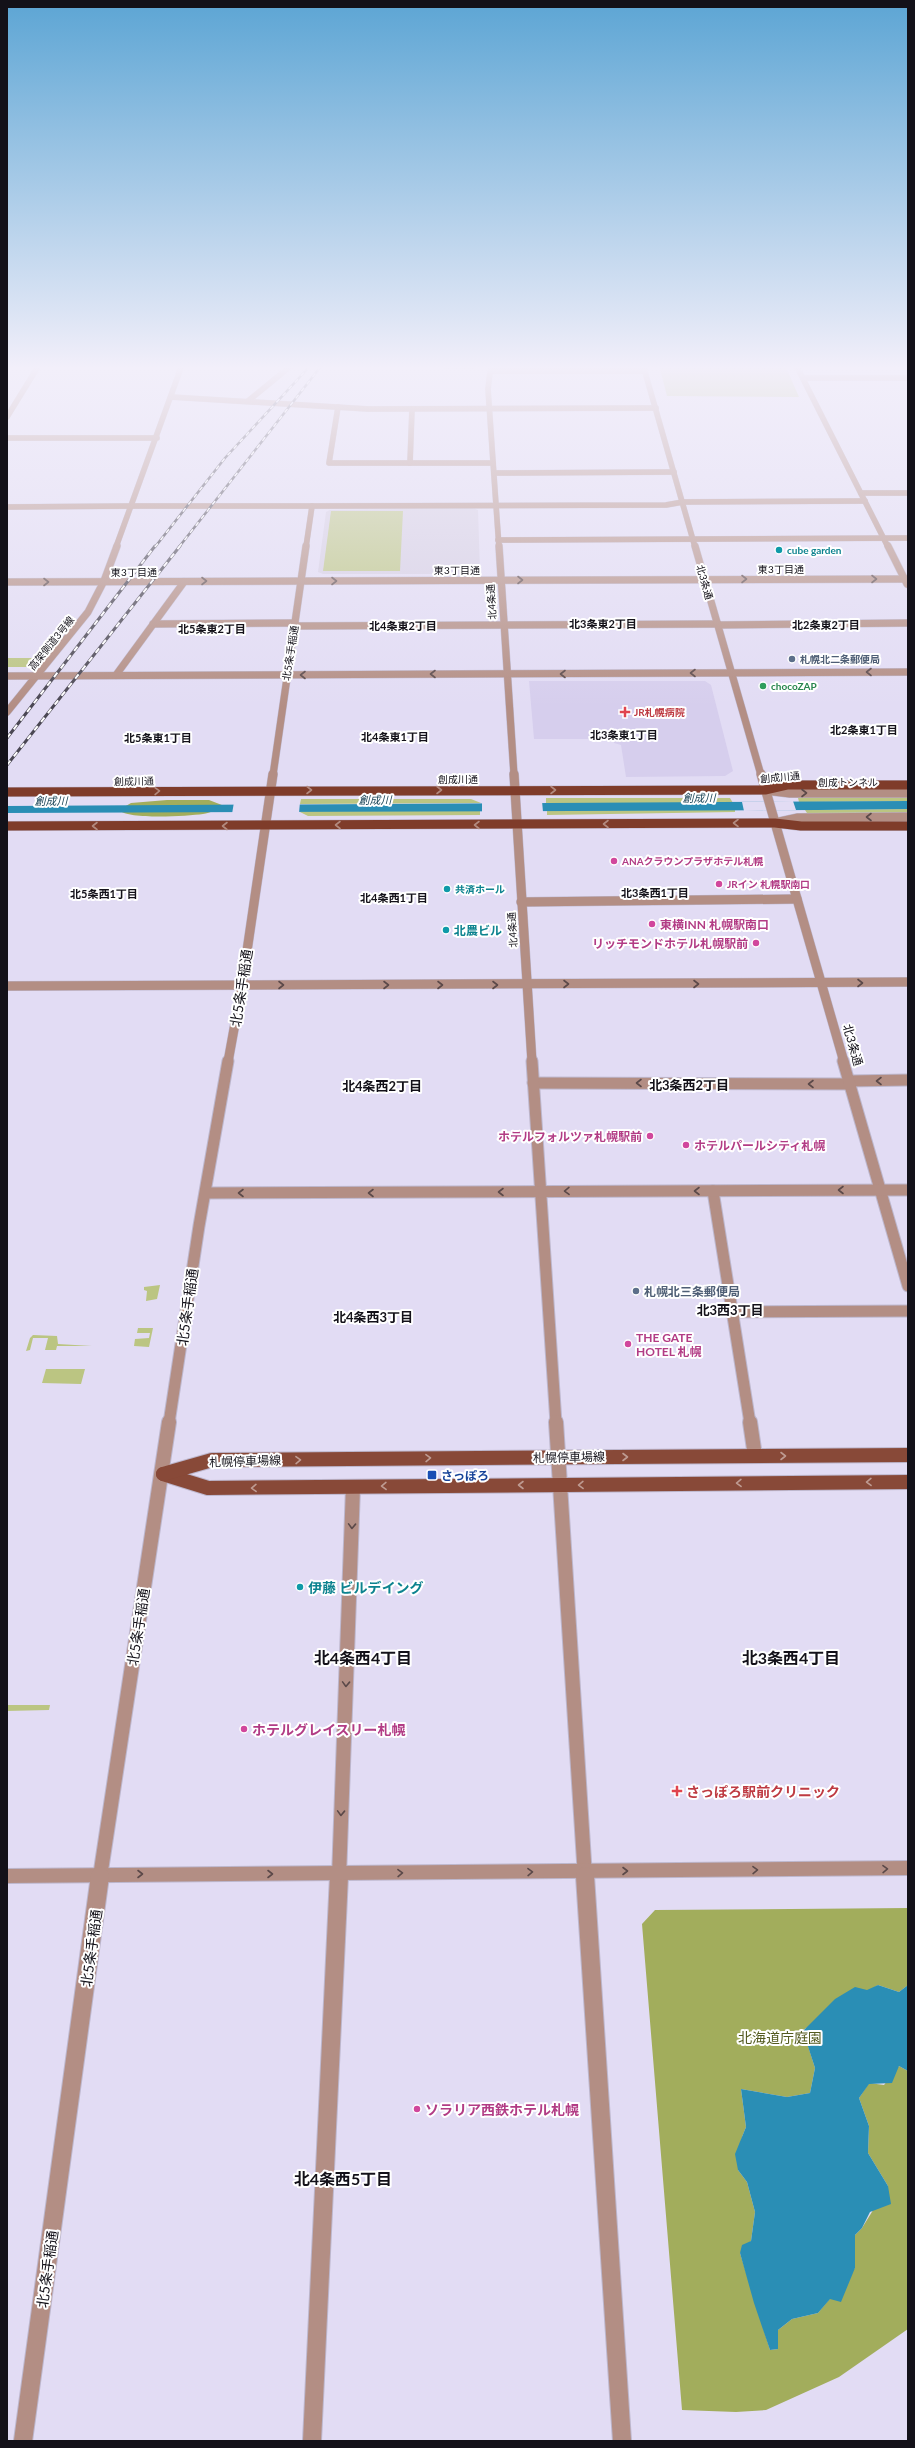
<svg xmlns="http://www.w3.org/2000/svg" width="915" height="2448" font-family="Lato,'Noto Sans JP',sans-serif">
<style>
.built{fill:#d6ceed}
.education{fill:#d5cee3}
.green{fill:#bbc582}
.forest{fill:#a2ad5c}
.water{fill:#2a8eb5}
.pier{fill:#e2dcf4}
.lines{fill:none;stroke-linecap:round;stroke-linejoin:round}
.minor-far5-casing{stroke:#bdb7cd;stroke-width:6}
.minor-far4-casing{stroke:#bdb7cd;stroke-width:8}
.minor-far3-casing{stroke:#bdb7cd;stroke-width:10}
.minor-far2-casing{stroke:#bdb7cd;stroke-width:13}
.minor-far1-casing{stroke:#bdb7cd;stroke-width:16}
.minor-casing{stroke:#bdb7cd;stroke-width:20}
.tertiary-far5-casing{stroke:#bdb7cd;stroke-width:6}
.tertiary-far4-casing{stroke:#bdb7cd;stroke-width:8}
.tertiary-far3-casing{stroke:#bdb7cd;stroke-width:10}
.tertiary-far2-casing{stroke:#bdb7cd;stroke-width:13}
.tertiary-far1-casing{stroke:#bdb7cd;stroke-width:16}
.tertiary-casing{stroke:#bdb7cd;stroke-width:20}
.primary-casing{stroke:#bdb7cd;stroke-width:16}
.trunk-casing{stroke:#bdb7cd;stroke-width:10}
.minor-far5{stroke:#b38e84;stroke-width:5.5}
.minor-far4{stroke:#b38e84;stroke-width:7}
.minor-far3{stroke:#b38e84;stroke-width:9}
.minor-far2{stroke:#b38e84;stroke-width:11}
.minor-far1{stroke:#b38e84;stroke-width:14}
.minor{stroke:#b38e84;stroke-width:18}
.tertiary-far5{stroke:#b38e84;stroke-width:5.5}
.tertiary-far4{stroke:#b38e84;stroke-width:7}
.tertiary-far3{stroke:#b38e84;stroke-width:9}
.tertiary-far2{stroke:#b38e84;stroke-width:11}
.tertiary-far1{stroke:#b38e84;stroke-width:14}
.tertiary{stroke:#b38e84;stroke-width:18}
.primary{stroke:#884938;stroke-width:14}
.trunk{stroke:#7f3c2a;stroke-width:9}
.rail-far1-casing{stroke:#4a4753;stroke-width:2.5}
.rail-casing{stroke:#4a4753;stroke-width:3}
.rail-far1{stroke:#fff;stroke-width:1.5;stroke-dasharray:4.5;stroke-linecap:butt}
.rail{stroke:#fff;stroke-width:2;stroke-dasharray:5.5;stroke-linecap:butt}
.oneway{stroke:#5b4949}
.oneway2{stroke:#b28a7f}
.oneway3{stroke:#be9b92}
.culture-dot{fill:#0f9aa8;stroke:#fff;stroke-width:1.5}
.service-dot{fill:#5c6f8a;stroke:#fff;stroke-width:1.5}
.leisure-dot{fill:#2e9e5b;stroke:#fff;stroke-width:1.5}
.health-dot{fill:#e0444e;stroke:#fff;stroke-width:1.5}
.hotel-dot{fill:#d1479c;stroke:#fff;stroke-width:1.5}
.transit-dot{fill:#1a4fb4;stroke:#fff;stroke-width:1.5}
.labels{text-anchor:middle;dominant-baseline:central;stroke-width:4;stroke-linejoin:round;paint-order:stroke}
.far-culture-label{font-size:10px;font-weight:bold;fill:#0d838f;stroke:#fff;text-anchor:start}
.far-street-label{font-size:10px;fill:#131119;stroke:#fff}
.far-service-label{font-size:10px;font-weight:bold;fill:#4e5e75;stroke:#fff;text-anchor:start}
.far-leisure-label{font-size:10px;font-weight:bold;fill:#27864d;stroke:#fff;text-anchor:start}
.far-health-label{font-size:10px;font-weight:bold;fill:#be3a42;stroke:#fff;text-anchor:start}
.far-hotel-label{font-size:10px;font-weight:bold;fill:#b23c85;stroke:#fff;text-anchor:start}
.far-neighbourhood-label{font-size:11px;font-weight:bold;fill:#131119;stroke:#fff}
.far-water-label{font-size:11px;font-style:italic;fill:#234c5e;stroke:#fff}
.hotel-label{font-size:12px;font-weight:bold;fill:#b23c85;stroke:#fff;text-anchor:start}
.culture-label{font-size:12px;font-weight:bold;fill:#0d838f;stroke:#fff;text-anchor:start}
.street-label{font-size:12px;fill:#131119;stroke:#fff}
.service-label{font-size:12px;font-weight:bold;fill:#4e5e75;stroke:#fff;text-anchor:start}
.transit-label{font-size:12px;font-weight:bold;fill:#164399;stroke:#fff;text-anchor:start}
.neighbourhood-label{font-size:13px;font-weight:bold;fill:#131119;stroke:#fff}
.near-street-label{font-size:14px;fill:#131119;stroke:#fff}
.near-culture-label{font-size:14px;font-weight:bold;fill:#0d838f;stroke:#fff;text-anchor:start}
.near-hotel-label{font-size:14px;font-weight:bold;fill:#b23c85;stroke:#fff;text-anchor:start}
.near-health-label{font-size:14px;font-weight:bold;fill:#be3a42;stroke:#fff;text-anchor:start}
.near-park-label{font-size:14px;fill:#535a1f;stroke:#fff}
.near-neighbourhood-label{font-size:16px;font-weight:bold;fill:#131119;stroke:#fff}
</style>
<rect width="100%" height="100%" fill="#e2dcf4"/>
<polygon class="built" points="529,681 705,681 711,685 733,771 725,776 626,777 621,745 614,743 613,739 534,739"/>
<polygon class="education" points="473,508 478,510 480,571 476,574 323,574 318,572 326,512 330,510"/>
<g class="green">
<polygon points="442,365 476,365 476,369 443,369"/>
<polygon points="659,365 785,365 799,397 667,396"/>
<polygon points="331,511 403,511 400,571 323,571"/>
<polygon points="7,658 39,658 30,667 7,667"/>
<polygon points="908,797 908,801 799,802 798,798"/>
<polygon points="546,798 730,798 733,803 546,803"/>
<polygon points="301,799 471,799 481,803 300,804"/>
<polygon points="908,809 908,813 807,813 805,810"/>
<polygon points="547,810 735,810 735,812 547,815"/>
<polygon points="298,811 480,811 480,815 308,816"/>
<polygon points="160,1285 157,1299 146,1301 147,1291 144,1290 144,1287"/>
<polygon points="138,1328 153,1328 149,1347 134,1346 135,1339 149,1338 150,1333 137,1333"/>
<polygon points="33,1335 57,1336 58,1344 92,1346 57,1346 56,1350 45,1350 48,1338 33,1338 30,1350 26,1351 30,1338"/>
<polygon points="46,1369 85,1369 81,1384 42,1383"/>
<polygon points="7,1705 50,1705 49,1710 7,1711"/>
</g>
<g class="forest">
<path d="M167,800H209L227,807C219,809 210,813 203,814C187,816 129,820 119,810L131,803Z"/>
<polygon points="908,1908 908,1985 899,1992 878,1985 803,2030 815,2068 810,2093 787,2097 741,2089 746,2127 742,2137 738,2170 747,2182 755,2212 751,2241 740,2253 770,2350 778,2349 778,2330 792,2319 818,2313 855,2268 855,2235 862,2228 888,2186 868,2153 869,2126 859,2098 869,2083 884,2085 899,2066 908,2071 908,2329 839,2377 766,2410 736,2412 682,2410 642,1924 655,1910"/>
</g>
<g class="water">
<polygon points="908,801 908,809 818,810 7,813 7,806"/>
<polygon points="878,1985 899,1992 908,1985 908,2071 899,2066 892,2083 869,2084 859,2098 869,2126 868,2153 888,2186 891,2204 870,2212 862,2228 855,2235 855,2268 841,2302 830,2299 818,2313 792,2319 778,2330 778,2349 770,2350 754,2303 740,2253 742,2245 751,2241 755,2212 747,2182 738,2170 735,2154 746,2127 741,2089 787,2097 810,2093 815,2068 803,2031 835,1999 855,1987 867,1990"/>
</g>
<g class="pier">
<polygon points="480,801 542,801 543,812 482,813 482,802"/>
<polygon points="793,801 796,810 744,811 742,802"/>
<polygon points="234,802 300,802 299,813 301,813 232,814"/>
</g>
<g class="lines">
<defs>
<g id="minor-far5">
<polyline points="491,365 488,389 496,505"/>
<polyline points="491,371 645,371"/>
<polyline points="803,378 908,378"/>
<polyline points="338,407 329,463 493,463"/>
<polyline points="7,417 39,365"/>
<polyline points="7,438 157,438"/>
<polyline points="410,463 412,409"/>
<polyline points="494,473 674,472"/>
<polyline points="312,506 666,505 683,502"/>
<polyline points="7,507 132,506"/>
<polyline points="498,540 908,538"/>
</g>
<g id="minor-far4">
<polyline points="153,624 295,623"/>
<polyline points="718,625 908,623"/>
<polyline points="294,626 718,624"/>
<polyline points="116,675 184,582"/>
<polyline points="7,712 88,612 104,581"/>
</g>
<polyline id="minor-far3" points="521,902 797,899"/>
<g id="minor-far2">
<polyline points="849,1081 908,1080"/>
<polyline points="533,1083 850,1084"/>
<polyline points="713,1191 750,1423"/>
<polyline points="732,1312 908,1311"/>
</g>
<g id="minor-far1">
<polyline points="750,1422 755,1456"/>
<polyline points="339,1877 353,1487"/>
</g>
<polyline id="minor" points="312,2441 339,1876"/>
<g id="tertiary-far5">
<polyline points="643,365 695,547"/>
<polyline points="796,365 888,547"/>
<polyline points="171,397 368,409 656,408"/>
<polyline points="248,401 292,365"/>
<polyline points="861,493 908,493"/>
<polyline points="683,502 865,501"/>
<polyline points="496,505 499,547"/>
<polyline points="132,506 312,506 306,547"/>
<polyline points="116,547 182,365"/>
</g>
<g id="tertiary-far4">
<polyline points="499,546 514,775"/>
<polyline points="695,546 761,775"/>
<polyline points="888,546 907,584"/>
<polyline points="104,581 117,546"/>
<polyline points="7,582 908,579"/>
<polyline points="7,676 908,672"/>
<polyline points="273,775 306,546"/>
</g>
<g id="tertiary-far3">
<polyline points="514,774 532,1062"/>
<polyline points="761,774 844,1062"/>
<polyline points="765,790 790,793 908,793"/>
<polyline points="775,823 798,818 908,817"/>
<polyline points="7,986 908,982"/>
<polyline points="228,1062 242,985 273,774"/>
</g>
<g id="tertiary-far2">
<polyline points="532,1061 556,1423"/>
<polyline points="843,1061 908,1286"/>
<polyline points="206,1193 908,1190"/>
<polyline points="169,1423 199,1226 228,1061"/>
</g>
<g id="tertiary-far1">
<polyline points="556,1422 585,1877"/>
<polyline points="7,1876 908,1868"/>
<polyline points="100,1877 169,1422"/>
</g>
<g id="tertiary">
<polyline points="585,1876 622,2441"/>
<polyline points="23,2441 100,1876"/>
</g>
<g id="primary">
<polyline points="163,1474 208,1488 908,1482"/>
<polyline points="163,1474 212,1460 908,1455"/>
</g>
<g id="trunk">
<polyline points="7,792 765,790 787,785 908,785"/>
<polyline points="7,826 775,823 801,826 908,826"/>
</g>
</defs>
<use href="#minor-far5" class="minor-far5-casing"/>
<use href="#minor-far4" class="minor-far4-casing"/>
<use href="#minor-far3" class="minor-far3-casing"/>
<use href="#minor-far2" class="minor-far2-casing"/>
<use href="#minor-far1" class="minor-far1-casing"/>
<use href="#minor" class="minor-casing"/>
<use href="#tertiary-far5" class="tertiary-far5-casing"/>
<use href="#tertiary-far4" class="tertiary-far4-casing"/>
<use href="#tertiary-far3" class="tertiary-far3-casing"/>
<use href="#tertiary-far2" class="tertiary-far2-casing"/>
<use href="#tertiary-far1" class="tertiary-far1-casing"/>
<use href="#tertiary" class="tertiary-casing"/>
<use href="#primary" class="primary-casing"/>
<use href="#trunk" class="trunk-casing"/>
<use href="#minor-far5" class="minor-far5"/>
<use href="#minor-far4" class="minor-far4"/>
<use href="#minor-far3" class="minor-far3"/>
<use href="#minor-far2" class="minor-far2"/>
<use href="#minor-far1" class="minor-far1"/>
<use href="#minor" class="minor"/>
<use href="#tertiary-far5" class="tertiary-far5"/>
<use href="#tertiary-far4" class="tertiary-far4"/>
<use href="#tertiary-far3" class="tertiary-far3"/>
<use href="#tertiary-far2" class="tertiary-far2"/>
<use href="#tertiary-far1" class="tertiary-far1"/>
<use href="#tertiary" class="tertiary"/>
<use href="#primary" class="primary"/>
<use href="#trunk" class="trunk"/>
<defs>
<g id="rail-far1">
<polyline points="155,547 225,458 311,365"/>
<polyline points="179,547 322,365"/>
</g>
<g id="rail">
<polyline points="7,738 155,546"/>
<polyline points="7,765 180,546"/>
</g>
</defs>
<use href="#rail-far1" class="rail-far1-casing"/>
<use href="#rail" class="rail-casing"/>
<use href="#rail-far1" class="rail-far1"/>
<use href="#rail" class="rail"/>
</g>
<defs><path id="oneway-chevron" d="M-2-3.5L2.5 0L-2 3.5" fill="none" stroke-width="1.6" stroke-linecap="round" stroke-linejoin="round"/></defs>
<g class="oneway">
<use href="#oneway-chevron" transform="translate(744 579)"/>
<use href="#oneway-chevron" transform="translate(874 579)"/>
<use href="#oneway-chevron" transform="translate(520 580)"/>
<use href="#oneway-chevron" transform="translate(204 581)"/>
<use href="#oneway-chevron" transform="translate(334 581)"/>
<use href="#oneway-chevron" transform="translate(46 582)"/>
<use href="#oneway-chevron" transform="translate(869 672) rotate(180)"/>
<use href="#oneway-chevron" transform="translate(693 673) rotate(180)"/>
<use href="#oneway-chevron" transform="translate(433 674) rotate(180)"/>
<use href="#oneway-chevron" transform="translate(563 674) rotate(180)"/>
<use href="#oneway-chevron" transform="translate(303 675) rotate(180)"/>
<use href="#oneway-chevron" transform="translate(804 793)"/>
<use href="#oneway-chevron" transform="translate(869 817) rotate(180)"/>
<use href="#oneway-chevron" transform="translate(860 983)"/>
<use href="#oneway-chevron" transform="translate(566 984)"/>
<use href="#oneway-chevron" transform="translate(696 984)"/>
<use href="#oneway-chevron" transform="translate(281 985)"/>
<use href="#oneway-chevron" transform="translate(386 985)"/>
<use href="#oneway-chevron" transform="translate(440 985)"/>
<use href="#oneway-chevron" transform="translate(495 985)"/>
<use href="#oneway-chevron" transform="translate(879 1081) rotate(180)"/>
<use href="#oneway-chevron" transform="translate(639 1083) rotate(-180)"/>
<use href="#oneway-chevron" transform="translate(811 1084) rotate(-180)"/>
<use href="#oneway-chevron" transform="translate(841 1190) rotate(180)"/>
<use href="#oneway-chevron" transform="translate(567 1191) rotate(179)"/>
<use href="#oneway-chevron" transform="translate(697 1191) rotate(180)"/>
<use href="#oneway-chevron" transform="translate(501 1192) rotate(180)"/>
<use href="#oneway-chevron" transform="translate(241 1193) rotate(180)"/>
<use href="#oneway-chevron" transform="translate(371 1193) rotate(180)"/>
<use href="#oneway-chevron" transform="translate(352 1526) rotate(92)"/>
<use href="#oneway-chevron" transform="translate(346 1684) rotate(92)"/>
<use href="#oneway-chevron" transform="translate(341 1813) rotate(92)"/>
<use href="#oneway-chevron" transform="translate(885 1869) rotate(-1)"/>
<use href="#oneway-chevron" transform="translate(755 1870) rotate(-1)"/>
<use href="#oneway-chevron" transform="translate(625 1871)"/>
<use href="#oneway-chevron" transform="translate(530 1872) rotate(-1)"/>
<use href="#oneway-chevron" transform="translate(400 1873) rotate(-1)"/>
<use href="#oneway-chevron" transform="translate(140 1874)"/>
<use href="#oneway-chevron" transform="translate(270 1874)"/>
</g>
<g class="oneway2">
<use href="#oneway-chevron" transform="translate(309 790)"/>
<use href="#oneway-chevron" transform="translate(439 790)"/>
<use href="#oneway-chevron" transform="translate(553 790)"/>
<use href="#oneway-chevron" transform="translate(157 791) rotate(-1)"/>
<use href="#oneway-chevron" transform="translate(736 823) rotate(180)"/>
<use href="#oneway-chevron" transform="translate(606 824) rotate(180)"/>
<use href="#oneway-chevron" transform="translate(338 825) rotate(180)"/>
<use href="#oneway-chevron" transform="translate(477 825) rotate(180)"/>
<use href="#oneway-chevron" transform="translate(95 826) rotate(-180)"/>
<use href="#oneway-chevron" transform="translate(225 826) rotate(-180)"/>
</g>
<g class="oneway3">
<use href="#oneway-chevron" transform="translate(783 1456)"/>
<use href="#oneway-chevron" transform="translate(625 1457)"/>
<use href="#oneway-chevron" transform="translate(428 1458) rotate(-1)"/>
<use href="#oneway-chevron" transform="translate(298 1460) rotate(-1)"/>
<use href="#oneway-chevron" transform="translate(869 1482) rotate(179)"/>
<use href="#oneway-chevron" transform="translate(739 1483) rotate(179)"/>
<use href="#oneway-chevron" transform="translate(521 1485) rotate(180)"/>
<use href="#oneway-chevron" transform="translate(581 1485) rotate(179)"/>
<use href="#oneway-chevron" transform="translate(384 1486) rotate(179)"/>
<use href="#oneway-chevron" transform="translate(254 1488) rotate(179)"/>
</g>
<linearGradient id="sky" x2="0" y2="1"><stop stop-color="#5ca5d4"/><stop offset="0.52" stop-color="#f2effa"/><stop offset="1" stop-color="#f2effa" stop-opacity="0"/></linearGradient>
<rect width="915" height="707" fill="url(#sky)"/>
<g class="culture-dot">
<circle cx="779" cy="550" r="4"/>
<circle cx="447" cy="889" r="4"/>
<circle cx="446" cy="930" r="4"/>
<circle cx="300" cy="1587" r="4"/>
</g>
<g class="service-dot">
<circle cx="792" cy="659" r="4"/>
<circle cx="636" cy="1291" r="4"/>
</g>
<circle class="leisure-dot" cx="763" cy="686" r="4"/>
<g class="health-dot">
<path d="M623 706h4v4h4v4h-4v4h-4v-4h-4v-4h4z"/>
<path d="M675 1785h4v4h4v4h-4v4h-4v-4h-4v-4h4z"/>
</g>
<g class="hotel-dot">
<circle cx="614" cy="861" r="4"/>
<circle cx="719" cy="884" r="4"/>
<circle cx="652" cy="924" r="4"/>
<circle cx="756" cy="943" r="4"/>
<circle cx="650" cy="1136" r="4"/>
<circle cx="686" cy="1145" r="4"/>
<circle cx="628" cy="1344" r="4"/>
<circle cx="244" cy="1729" r="4"/>
<circle cx="417" cy="2109" r="4"/>
</g>
<rect class="transit-dot" x="427" y="1470" width="10" height="10" rx="2"/>
<g class="labels">
<g class="far-culture-label">
<text x="787" y="550">cube garden</text>
<text x="455" y="889">共済ホール</text>
</g>
<g class="far-street-label">
<text x="781" y="569">東3丁目通</text>
<text x="457" y="570">東3丁目通</text>
<text x="134" y="572">東3丁目通</text>
<text transform="translate(705 582) rotate(74)">北3条通</text>
<text transform="translate(491 602) rotate(-94)">北4条通</text>
<text transform="translate(51 643) rotate(-51)">高架側道3号線</text>
<text transform="translate(290 653) rotate(-81)">北5条手稲通</text>
<text transform="translate(780 777) rotate(-5)">創成川通</text>
<text x="458" y="779">創成川通</text>
<text transform="translate(134 781) rotate(-1)">創成川通</text>
<text x="848" y="782">創成トンネル</text>
<text transform="translate(512 930) rotate(-94)">北4条通</text>
</g>
<g class="far-service-label">
<text x="800" y="659">札幌北二条郵便局</text>
</g>
<g class="far-leisure-label">
<text x="771" y="686">chocoZAP</text>
</g>
<g class="far-health-label">
<text x="634" y="712">JR札幌病院</text>
</g>
<g class="far-hotel-label">
<text x="622" y="861">ANAクラウンプラザホテル札幌</text>
<text x="727" y="884">JRイン 札幌駅南口</text>
</g>
<g class="far-neighbourhood-label">
<text x="603" y="623">北3条東2丁目</text>
<text x="826" y="624">北2条東2丁目</text>
<text x="403" y="625">北4条東2丁目</text>
<text x="212" y="628">北5条東2丁目</text>
<text x="864" y="729">北2条東1丁目</text>
<text x="624" y="734">北3条東1丁目</text>
<text x="395" y="736">北4条東1丁目</text>
<text x="158" y="737">北5条東1丁目</text>
<text x="655" y="892">北3条西1丁目</text>
<text x="104" y="893">北5条西1丁目</text>
<text x="394" y="897">北4条西1丁目</text>
</g>
<g class="far-water-label">
<text x="699" y="797">創成川</text>
<text x="375" y="799">創成川</text>
<text x="51" y="800">創成川</text>
</g>
<g class="hotel-label">
<text x="660" y="924">東横INN 札幌駅南口</text>
<text x="748" y="943" text-anchor="end">リッチモンドホテル札幌駅前</text>
<text x="642" y="1136" text-anchor="end">ホテルフォルツァ札幌駅前</text>
<text x="694" y="1145">ホテルパールシティ札幌</text>
<text x="636" y="1337">THE GATE<tspan x="636" dy="14">HOTEL 札幌</tspan></text>
</g>
<g class="culture-label">
<text x="454" y="930">北農ビル</text>
</g>
<g class="street-label">
<text transform="translate(853 1045) rotate(74)">北3条通</text>
<text transform="translate(569 1457) rotate(-1)">札幌停車場線</text>
<text transform="translate(245 1461) rotate(-2)">札幌停車場線</text>
</g>
<g class="service-label">
<text x="644" y="1291">札幌北三条郵便局</text>
</g>
<g class="transit-label">
<text x="441" y="1475">さっぽろ</text>
</g>
<g class="neighbourhood-label">
<text x="689" y="1085">北3条西2丁目</text>
<text x="382" y="1086">北4条西2丁目</text>
<text x="730" y="1310">北3西3丁目</text>
<text x="373" y="1317">北4条西3丁目</text>
</g>
<g class="near-street-label">
<text transform="translate(241 988) rotate(-81)">北5条手稲通</text>
<text transform="translate(187 1307) rotate(-82)">北5条手稲通</text>
<text transform="translate(138 1627) rotate(-81)">北5条手稲通</text>
<text transform="translate(91 1948) rotate(-82)">北5条手稲通</text>
<text transform="translate(47 2269) rotate(-82)">北5条手稲通</text>
</g>
<g class="near-culture-label">
<text x="308" y="1587">伊藤 ビルデイング</text>
</g>
<g class="near-hotel-label">
<text x="252" y="1729">ホテルグレイスリー札幌</text>
<text x="425" y="2109">ソラリア西鉄ホテル札幌</text>
</g>
<g class="near-health-label">
<text x="686" y="1791">さっぽろ駅前クリニック</text>
</g>
<g class="near-park-label">
<text x="780" y="2037">北海道庁庭園</text>
</g>
<g class="near-neighbourhood-label">
<text x="363" y="1657">北4条西4丁目</text>
<text x="791" y="1657">北3条西4丁目</text>
<text x="343" y="2178">北4条西5丁目</text>
</g>
</g>
<rect width="915" height="2448" fill="none" stroke="#131119" stroke-width="16"/>
</svg>
